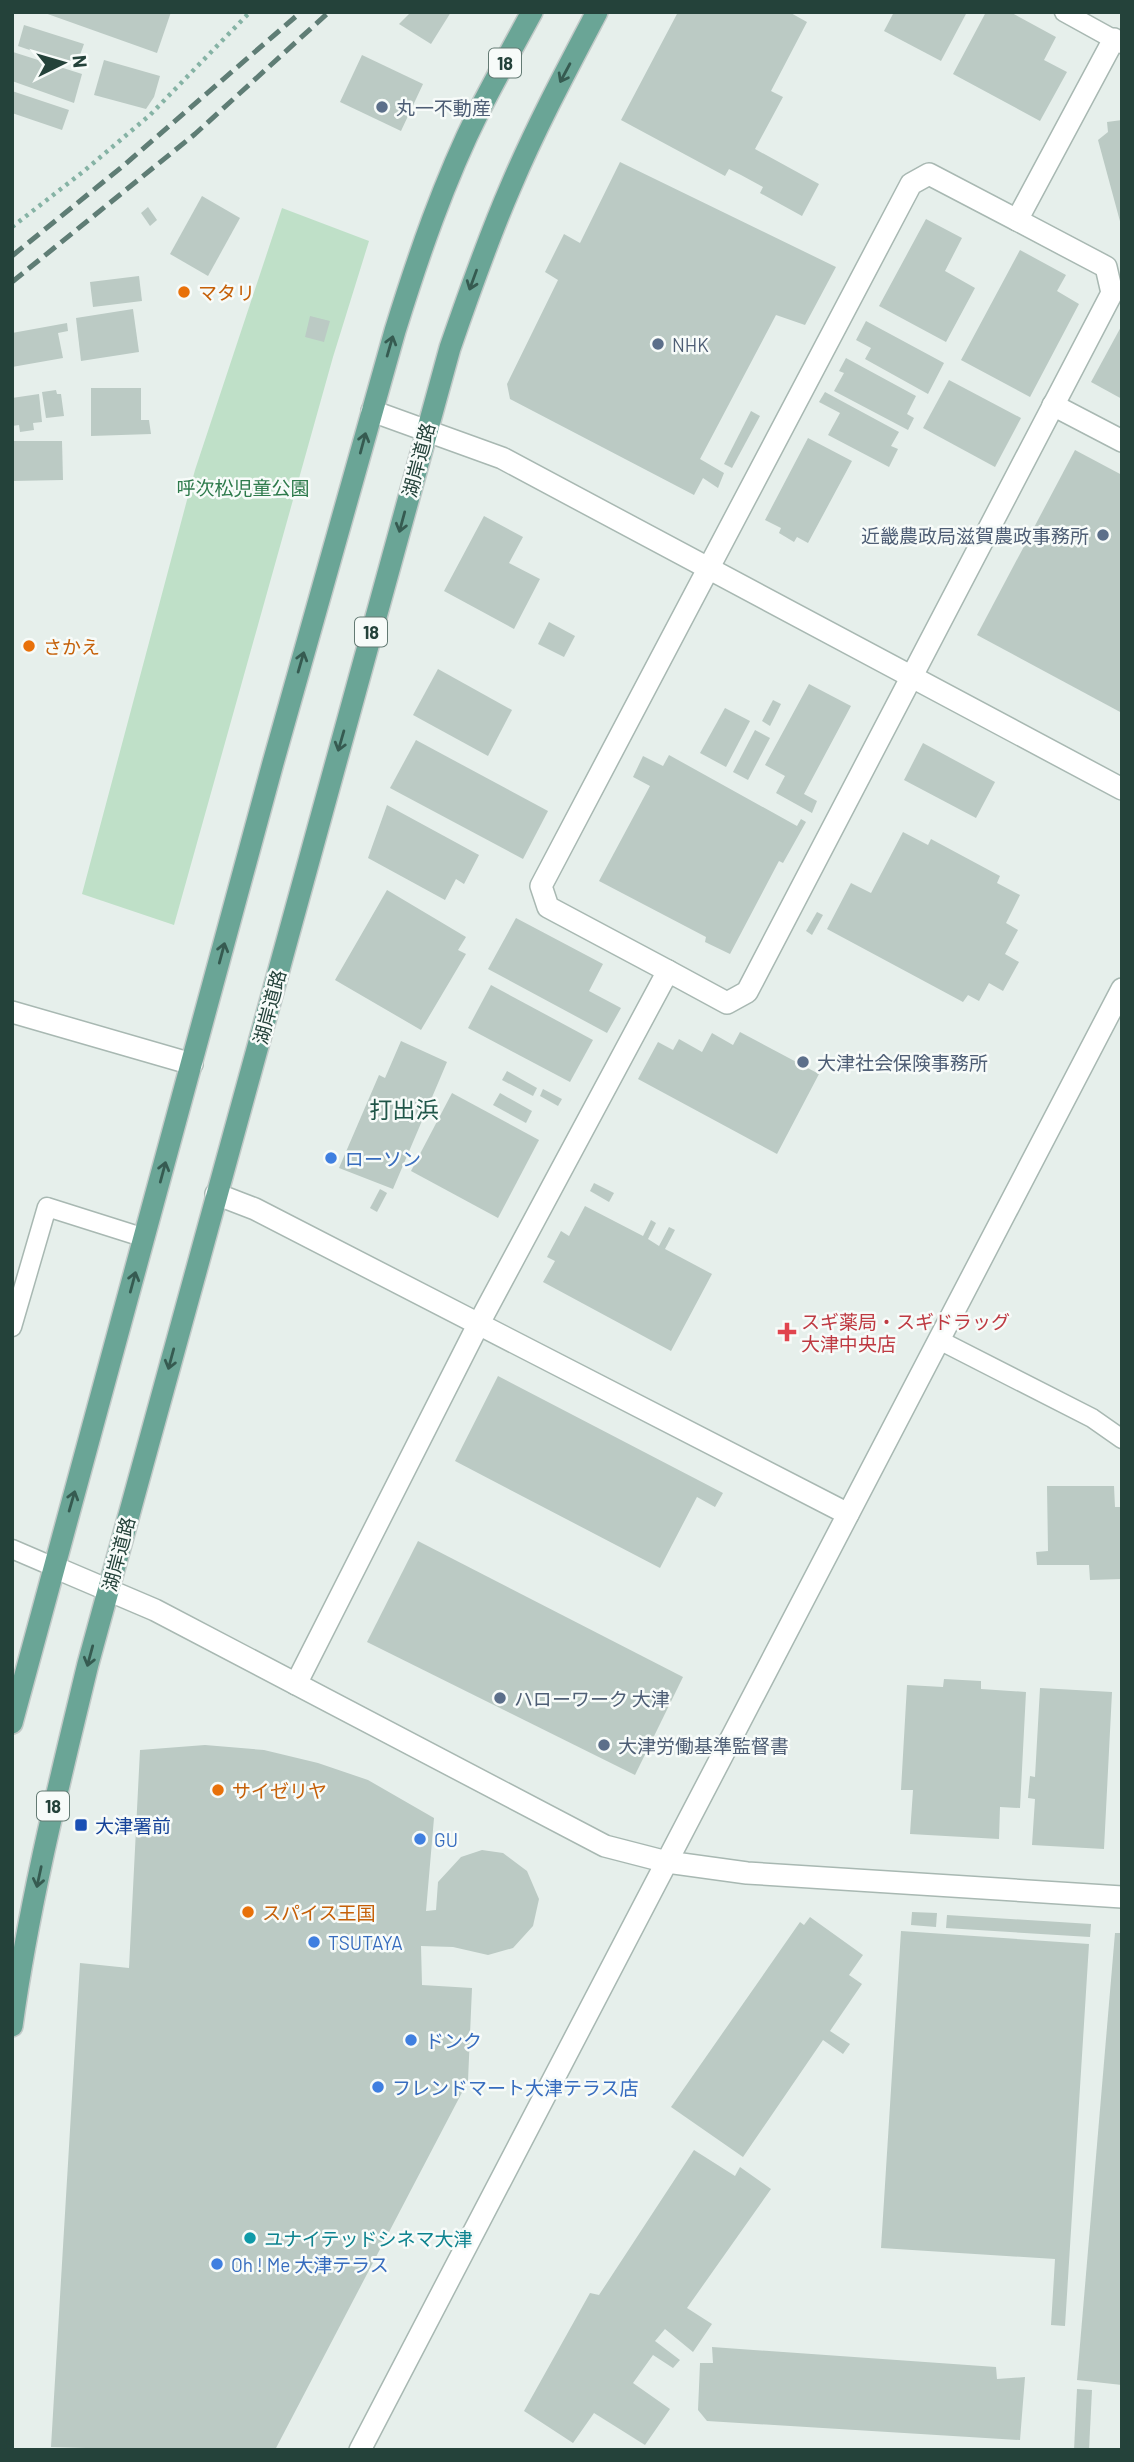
<svg xmlns="http://www.w3.org/2000/svg" width="1134" height="2462" font-family="Barlow,'Noto Sans JP',sans-serif">
<style>
.green{fill:#bfe0c8}
.building{fill:#bbcac4}
.lines{fill:none;stroke-linecap:round;stroke-linejoin:round}
.service-casing{stroke:#a8b8b2;stroke-width:21}
.minor-casing{stroke:#a8b8b2;stroke-width:24}
.tertiary-casing{stroke:#a8b8b2;stroke-width:24}
.primary-casing{stroke:#c2cac8;stroke-width:24}
.path{stroke:#86b3a5;stroke-width:4.5;stroke-dasharray:3.5 5;stroke-linecap:butt}
.service{stroke:#fff;stroke-width:18}
.minor{stroke:#fff;stroke-width:21}
.tertiary{stroke:#fff;stroke-width:21}
.primary{stroke:#6aa596;stroke-width:21}
.rail{stroke:#5f7d75;stroke-width:5;stroke-dasharray:14 7;stroke-linecap:butt}
.oneway{stroke:#365b51}
.service-dot{fill:#5c6f8a;stroke:#f7fbf9;stroke-width:2.5}
.food-dot{fill:#e8710a;stroke:#f7fbf9;stroke-width:2.5}
.shop-dot{fill:#3f7fe0;stroke:#f7fbf9;stroke-width:2.5}
.health-dot{fill:#e0444e;stroke:#f7fbf9;stroke-width:2.5}
.transit-dot{fill:#1a4fb4;stroke:#f7fbf9;stroke-width:2.5}
.culture-dot{fill:#0f9aa8;stroke:#f7fbf9;stroke-width:2.5}
.labels{text-anchor:middle;dominant-baseline:central;stroke-width:5;stroke-linejoin:round;paint-order:stroke}
.shield{fill:#f7fbf9;stroke:#637a73;stroke-width:2}
.shield-label{font-size:18px;font-weight:bold;fill:#24423a}
.service-label{font-size:19px;fill:#4e5e75;stroke:#f7fbf9;text-anchor:start}
.food-label{font-size:19px;fill:#c56008;stroke:#f7fbf9;text-anchor:start}
.street-label{font-size:19px;fill:#24423a;stroke:#f7fbf9}
.park-label{font-size:19px;fill:#2d7a4b;stroke:#f7fbf9}
.shop-label{font-size:19px;fill:#366cbe;stroke:#f7fbf9;text-anchor:start}
.health-label{font-size:19px;fill:#be3a42;stroke:#f7fbf9;text-anchor:start}
.transit-label{font-size:19px;fill:#164399;stroke:#f7fbf9;text-anchor:start}
.culture-label{font-size:19px;fill:#0d838f;stroke:#f7fbf9;text-anchor:start}
.quarter-label{font-size:23px;fill:#1f5548;stroke:#f7fbf9}
</style>
<rect width="100%" height="100%" fill="#e6efeb"/>
<polygon class="green" points="282,208 369,241 333,357 174,925 82,894 195,470"/>
<g class="building">
<polygon points="42,12 171,12 157,53"/>
<polygon points="411,12 451,12 431,44 399,24"/>
<polygon points="678,12 789,12 807,22 771,91 783,97 755,149 819,184 802,216 760,193 763,187 741,175 729,169 725,176 621,120"/>
<polygon points="894,12 967,12 941,61 884,31"/>
<polygon points="986,12 1010,12 1056,37 1044,60 1067,72 1040,121 953,74"/>
<polygon points="24,25 84,44 76,66 18,46"/>
<polygon points="13,52 82,74 74,103 12,81"/>
<polygon points="362,55 423,84 401,131 340,102"/>
<polygon points="104,60 160,76 154,97 146,109 94,95"/>
<polygon points="12,91 69,110 62,130 12,113"/>
<polygon points="1122,120 1122,225 1121,225 1098,140 1108,132 1107,122"/>
<polygon points="620,162 836,267 805,325 776,315 700,459 724,473 718,488 703,478 694,495 510,399 507,384 558,280 545,272 564,234 580,243"/>
<polygon points="202,196 240,218 208,276 170,254"/>
<polygon points="148,207 157,220 150,226 141,213"/>
<polygon points="926,219 962,238 945,271 975,288 946,342 879,306"/>
<polygon points="1020,250 1066,275 1057,291 1079,304 1030,397 961,360"/>
<polygon points="139,276 142,301 93,307 90,282"/>
<polygon points="133,309 139,352 81,361 76,318"/>
<polygon points="310,316 330,321 324,342 305,337"/>
<polygon points="866,321 944,363 928,394 865,359 871,348 856,340"/>
<polygon points="67,323 68,331 58,333 63,358 12,367 12,333"/>
<polygon points="1122,325 1122,399 1091,382"/>
<polygon points="846,358 916,396 907,414 914,418 908,430 834,391 844,373 839,371"/>
<polygon points="949,380 1021,418 995,467 923,428"/>
<polygon points="91,388 141,388 141,420 149,420 151,434 91,436"/>
<polygon points="56,390 57,394 61,394 64,416 46,418 42,392"/>
<polygon points="825,392 899,432 891,446 898,449 889,467 828,435 840,413 819,402"/>
<polygon points="39,394 42,422 33,423 34,430 20,432 19,425 12,426 12,398"/>
<polygon points="751,411 760,416 732,468 724,464"/>
<polygon points="808,438 852,461 808,543 797,537 794,542 779,533 781,528 765,520"/>
<polygon points="12,441 62,441 63,480 12,481"/>
<polygon points="1075,450 1122,475 1122,713 977,635"/>
<polygon points="484,516 523,537 509,563 540,579 514,629 444,591"/>
<polygon points="549,622 575,636 564,657 538,644"/>
<polygon points="438,669 512,710 488,756 413,715"/>
<polygon points="809,684 851,706 804,794 817,801 812,813 776,793 785,776 765,765"/>
<polygon points="773,700 781,704 770,726 762,721"/>
<polygon points="725,708 750,721 726,767 700,753"/>
<polygon points="755,730 770,738 748,780 733,772"/>
<polygon points="416,740 548,811 523,859 390,788"/>
<polygon points="923,743 995,782 976,818 904,780"/>
<polygon points="669,755 797,826 801,819 806,822 783,863 779,861 730,954 705,942 706,937 599,881 650,786 633,777 643,756 663,766"/>
<polygon points="387,805 479,855 464,884 456,879 445,900 368,858"/>
<polygon points="903,832 928,845 931,839 1000,876 997,883 1020,895 1006,923 1018,930 1005,954 1019,962 1003,991 989,983 979,1001 968,995 963,1002 827,929 851,883 871,893"/>
<polygon points="387,890 466,937 458,950 466,954 421,1030 335,980"/>
<polygon points="817,912 823,915 812,935 806,931"/>
<polygon points="516,918 603,964 589,991 621,1008 607,1033 488,969"/>
<polygon points="491,985 593,1040 570,1082 468,1028"/>
<polygon points="740,1032 819,1074 777,1154 638,1079 658,1042 673,1050 679,1039 702,1052 712,1033 733,1045"/>
<polygon points="401,1041 447,1062 393,1189 339,1168 379,1075 385,1078"/>
<polygon points="507,1071 537,1088 533,1096 502,1080"/>
<polygon points="543,1089 562,1099 558,1106 540,1096"/>
<polygon points="452,1093 539,1140 498,1218 411,1171"/>
<polygon points="500,1093 532,1111 526,1123 493,1105"/>
<polygon points="594,1183 614,1193 609,1202 590,1191"/>
<polygon points="380,1189 387,1193 377,1212 370,1208"/>
<polygon points="585,1206 643,1236 651,1220 656,1223 648,1239 659,1246 669,1227 675,1230 665,1249 712,1274 671,1351 543,1282 555,1261 547,1257 561,1231 569,1236"/>
<polygon points="498,1376 723,1493 715,1507 697,1497 660,1568 455,1461"/>
<polygon points="1047,1486 1114,1486 1115,1507 1122,1507 1122,1579 1090,1580 1089,1565 1037,1565 1036,1552 1048,1551"/>
<polygon points="418,1541 683,1677 635,1775 367,1642"/>
<polygon points="944,1679 981,1681 981,1689 1026,1692 1020,1808 1000,1807 999,1839 910,1834 913,1790 901,1790 907,1685 943,1687"/>
<polygon points="1040,1688 1112,1692 1104,1849 1032,1845 1035,1799 1028,1798 1030,1776 1035,1777"/>
<polygon points="205,1745 264,1750 318,1763 368,1780 434,1818 426,1911 436,1910 438,1882 461,1857 482,1850 503,1853 527,1871 539,1899 533,1926 513,1948 488,1955 453,1947 421,1946 422,1985 472,1988 468,2081 275,2450 85,2450 86,2448 51,2447 80,1963 129,1968 140,1750"/>
<polygon points="912,1912 937,1913 936,1927 911,1925"/>
<polygon points="947,1915 1091,1924 1090,1937 946,1928"/>
<polygon points="810,1917 863,1955 849,1975 862,1984 830,2031 850,2044 843,2054 823,2040 743,2157 671,2107 800,1922 804,1925"/>
<polygon points="901,1931 1089,1944 1065,2326 1051,2325 1055,2259 881,2248"/>
<polygon points="1115,1933 1122,1933 1122,2385 1077,2380"/>
<polygon points="694,2150 735,2176 740,2167 771,2189 687,2308 712,2324 693,2352 665,2329 655,2341 680,2360 673,2368 653,2355 633,2383 670,2409 645,2445 594,2413 573,2443 524,2411 590,2293 599,2295"/>
<polygon points="712,2347 996,2367 997,2379 1025,2377 1020,2440 707,2421 698,2410 700,2363 713,2363"/>
<polygon points="1077,2389 1092,2390 1089,2450 1074,2450"/>
</g>
<g class="lines">
<defs>
<g id="service">
<polyline points="1064,12 1122,44"/>
<polyline points="12,1327 47,1207 145,1238"/>
<polyline points="939,1340 1092,1418 1122,1439"/>
<polyline points="12,1549 54,1567"/>
</g>
<g id="minor">
<polyline points="1053,405 1122,441"/>
<polyline points="668,971 548,907 541,886 911,184 929,174 1017,220"/>
<polyline points="12,1012 192,1064"/>
<polyline points="216,1194 255,1209 848,1514"/>
<polyline points="296,1684 478,1325 668,971 727,1003 747,992 1112,293 1106,267 1017,220 1114,39"/>
</g>
<g id="tertiary">
<polyline points="372,411 502,458 1122,789"/>
<polyline points="54,1567 155,1610 605,1846 667,1862 747,1873 1122,1897"/>
<polyline points="360,2450 1122,989"/>
</g>
<g id="primary">
<path d="M12,1723L273,763L395,331C418,257 444,181 479,111C496,78 514,45 532,12"/>
<path d="M12,2026C29,1903 59,1784 88,1664L450,348C469,293 488,239 511,186C536,127 567,69 597,12"/>
</g>
</defs>
<use href="#service" class="service-casing"/>
<use href="#minor" class="minor-casing"/>
<use href="#tertiary" class="tertiary-casing"/>
<use href="#primary" class="primary-casing"/>
<polyline class="path" points="12,227 84,171 150,115 250,12"/>
<use href="#service" class="service"/>
<use href="#minor" class="minor"/>
<use href="#tertiary" class="tertiary"/>
<use href="#primary" class="primary"/>
<g class="rail">
<polyline points="12,256 123,166 301,12"/>
<polyline points="12,282 195,134 329,12"/>
</g>
</g>
<defs><path id="oneway-shaft" d="M-6 0H5M1.5-3L5.5 0L1.5 3" fill="none" stroke-width="1.6" stroke-linecap="round" stroke-linejoin="round" transform="scale(1.75)"/></defs>
<g class="oneway">
<use href="#oneway-shaft" transform="translate(565 73) rotate(118)"/>
<use href="#oneway-shaft" transform="translate(473 280) rotate(110)"/>
<use href="#oneway-shaft" transform="translate(390 346) rotate(-74)"/>
<use href="#oneway-shaft" transform="translate(363 443) rotate(-75)"/>
<use href="#oneway-shaft" transform="translate(402 522) rotate(105)"/>
<use href="#oneway-shaft" transform="translate(301 662) rotate(-74)"/>
<use href="#oneway-shaft" transform="translate(341 741) rotate(106)"/>
<use href="#oneway-shaft" transform="translate(222 953) rotate(-75)"/>
<use href="#oneway-shaft" transform="translate(163 1172) rotate(-75)"/>
<use href="#oneway-shaft" transform="translate(133 1282) rotate(-75)"/>
<use href="#oneway-shaft" transform="translate(171 1359) rotate(105)"/>
<use href="#oneway-shaft" transform="translate(72 1501) rotate(-74)"/>
<use href="#oneway-shaft" transform="translate(90 1656) rotate(105)"/>
<use href="#oneway-shaft" transform="translate(39 1877) rotate(102)"/>
</g>
<g class="service-dot">
<circle cx="382" cy="107" r="7"/>
<circle cx="658" cy="344" r="7"/>
<circle cx="1103" cy="535" r="7"/>
<circle cx="803" cy="1062" r="7"/>
<circle cx="500" cy="1698" r="7"/>
<circle cx="604" cy="1745" r="7"/>
</g>
<g class="food-dot">
<circle cx="184" cy="292" r="7"/>
<circle cx="29" cy="646" r="7"/>
<circle cx="218" cy="1790" r="7"/>
<circle cx="248" cy="1912" r="7"/>
</g>
<g class="shop-dot">
<circle cx="331" cy="1158" r="7"/>
<circle cx="420" cy="1839" r="7"/>
<circle cx="314" cy="1942" r="7"/>
<circle cx="411" cy="2040" r="7"/>
<circle cx="378" cy="2087" r="7"/>
<circle cx="217" cy="2264" r="7"/>
</g>
<path class="health-dot" d="M783.5 1321.5h7v7h7v7h-7v7h-7v-7h-7v-7h7z"/>
<rect class="transit-dot" x="74" y="1818" width="14" height="14" rx="3.5"/>
<circle class="culture-dot" cx="250" cy="2238" r="7"/>
<g class="labels">
<g class="shield">
<rect x="489" y="48.5" width="32" height="29" rx="5"/>
<rect x="355" y="617.5" width="32" height="29" rx="5"/>
<rect x="37" y="1791.5" width="32" height="29" rx="5"/>
</g>
<g class="shield-label">
<text x="505" y="63">18</text>
<text x="371" y="632">18</text>
<text x="53" y="1806">18</text>
</g>
<g class="service-label">
<text x="396" y="107">丸一不動産</text>
<text x="672" y="344">NHK</text>
<text x="1089" y="535" text-anchor="end">近畿農政局滋賀農政事務所</text>
<text x="817" y="1062">大津社会保険事務所</text>
<text x="514" y="1698">ハローワーク 大津</text>
<text x="618" y="1745">大津労働基準監督書</text>
</g>
<g class="food-label">
<text x="198" y="292">マタリ</text>
<text x="43" y="646">さかえ</text>
<text x="232" y="1790">サイゼリヤ</text>
<text x="262" y="1912">スパイス王国</text>
</g>
<g class="street-label">
<text transform="translate(418 460) rotate(-75)">湖岸道路</text>
<text transform="translate(269 1007) rotate(-75)">湖岸道路</text>
<text transform="translate(118 1554) rotate(-75)">湖岸道路</text>
</g>
<g class="park-label">
<text x="243" y="487">呼次松児童公園</text>
</g>
<g class="shop-label">
<text x="345" y="1158">ローソン</text>
<text x="434" y="1839">GU</text>
<text x="328" y="1942">TSUTAYA</text>
<text x="425" y="2040">ドンク</text>
<text x="392" y="2087">フレンドマート大津テラス店</text>
<text x="231" y="2264">Oh ! Me 大津テラス</text>
</g>
<g class="health-label">
<text x="801" y="1321">スギ薬局・スギドラッグ<tspan x="801" dy="22">大津中央店</tspan></text>
</g>
<g class="transit-label">
<text x="95" y="1825">大津署前</text>
</g>
<g class="culture-label">
<text x="264" y="2238">ユナイテッドシネマ大津</text>
</g>
<g class="quarter-label">
<text x="404" y="1109">打出浜</text>
</g>
</g>
<rect width="1134" height="2462" fill="none" stroke="#24423a" stroke-width="28"/>
<g transform="translate(63 63) rotate(85)" stroke="#f7fbf9" stroke-width="5" paint-order="stroke">
<path d="M0-5L12 26L0 18L-12 26Z" fill="#24423a"/>
<text y="-10" font-size="19" font-weight="bold" text-anchor="middle" fill="#24423a">N</text>
</g>
</svg>
